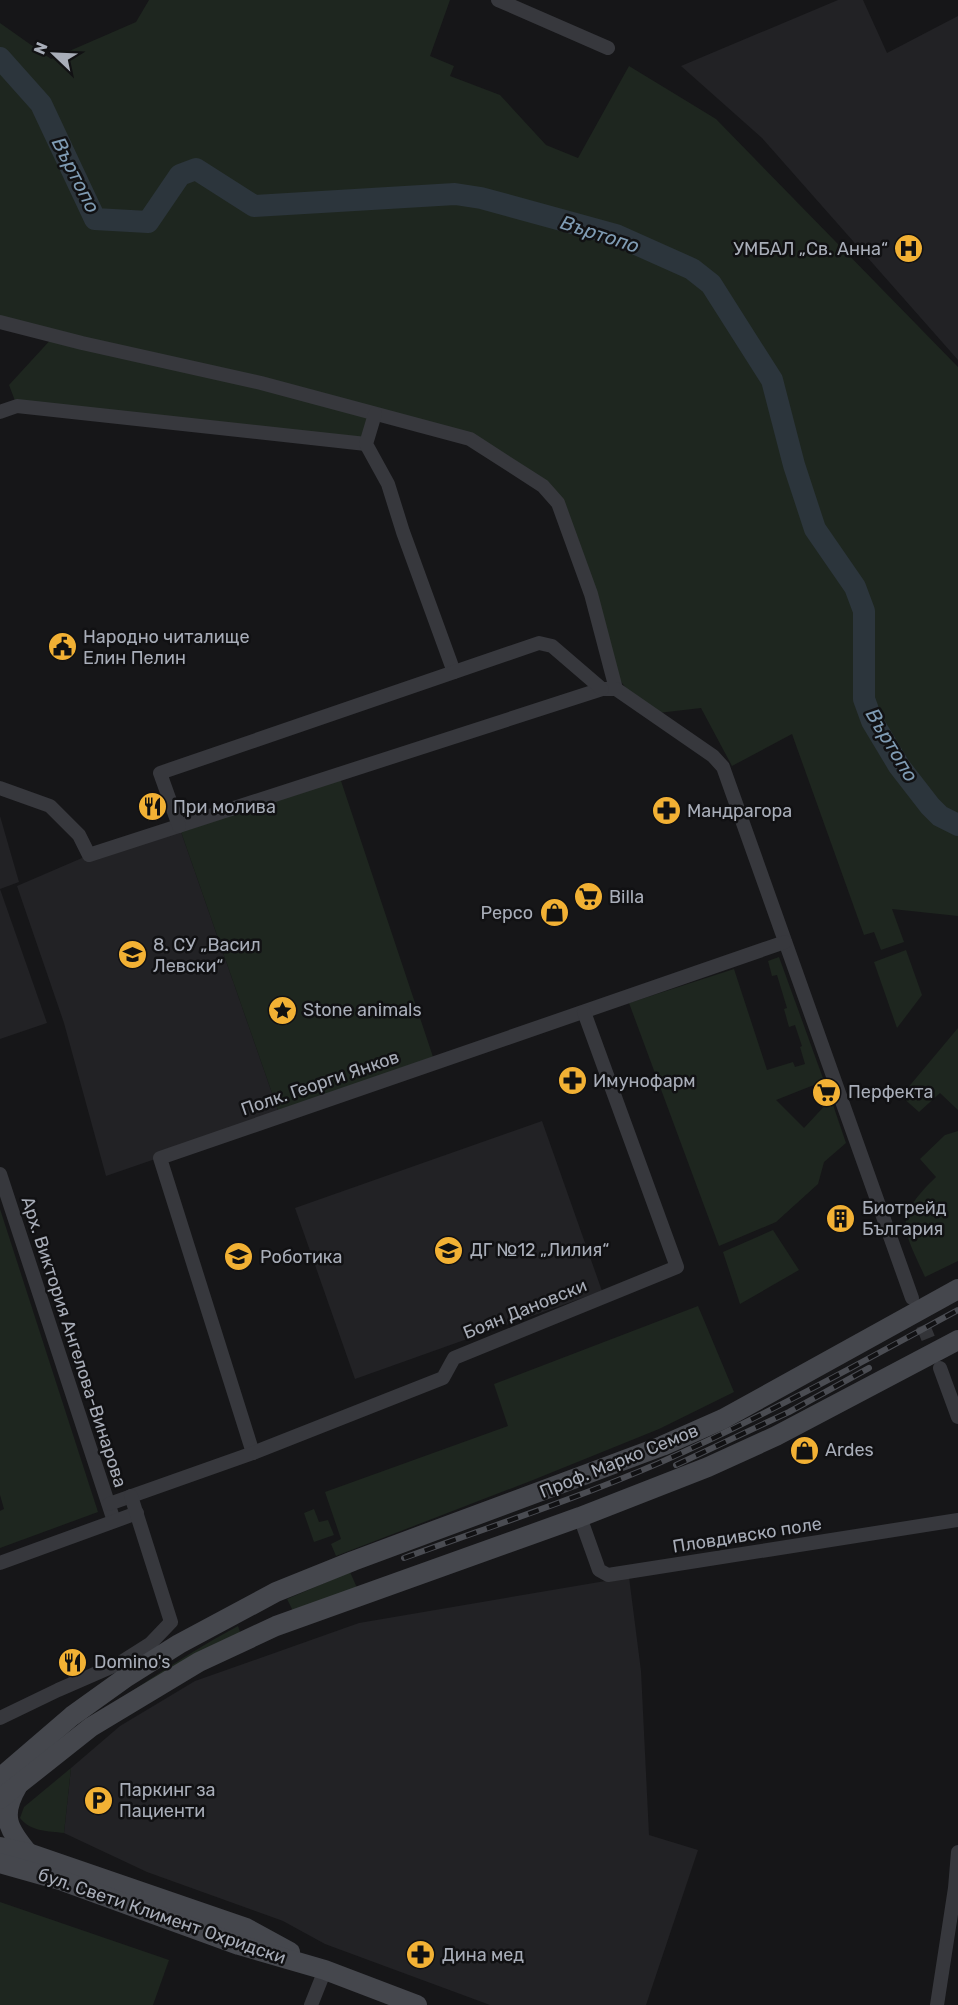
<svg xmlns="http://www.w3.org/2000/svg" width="958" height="2005" font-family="Rubik,sans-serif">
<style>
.built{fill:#222225}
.green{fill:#1e261f}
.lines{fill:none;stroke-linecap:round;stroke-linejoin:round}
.river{stroke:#2c353c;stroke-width:22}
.street-tunnel{stroke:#333438;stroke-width:14;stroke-dasharray:14 7;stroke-linecap:butt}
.street{stroke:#37383d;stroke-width:14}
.secondary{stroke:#45474d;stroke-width:20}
.rail-casing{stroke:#4a4c52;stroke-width:6}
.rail{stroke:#111113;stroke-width:4;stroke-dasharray:11;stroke-linecap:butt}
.labels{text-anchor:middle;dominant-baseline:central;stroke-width:5;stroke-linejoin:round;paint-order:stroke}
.poi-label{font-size:18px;fill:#a8adb8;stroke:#111113;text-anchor:start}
.street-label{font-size:18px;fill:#a8adb8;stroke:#111113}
.water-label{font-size:20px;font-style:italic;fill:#7f9bb3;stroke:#111113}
</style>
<rect width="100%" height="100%" fill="#161618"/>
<g class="built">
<polygon points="838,0 863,0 887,53 958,16 958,360 762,138 681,66"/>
<polygon points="0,816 19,882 0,889 47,1023 0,1039"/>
<polygon points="179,826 280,1116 106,1176 64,1023 17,886 89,855"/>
<polygon points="542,1121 602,1291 355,1379 295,1208"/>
<polygon points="629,1577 641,1671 649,1835 698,1850 646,2005 490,2005 325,1944 283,1921 147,1872 64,1833 71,1768 120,1726 195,1681 359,1623"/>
</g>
<g class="green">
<polygon points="149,0 450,0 430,56 454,66 450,76 500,95 546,145 578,158 629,66 716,119 958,367 958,916 892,909 904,942 881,950 874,932 864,935 792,734 732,766 701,708 658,713 634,699 619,679 592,592 543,486 470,439 375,414 366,444 17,406 9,385 54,336 0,322 0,23 51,59 136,22"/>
<polygon points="339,775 435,1063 280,1116 179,826"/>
<polygon points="906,950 922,995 897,1028 874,962"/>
<polygon points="779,957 824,1081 776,1100 804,1128 831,1099 846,1143 824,1162 818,1184 776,1222 719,1246 629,1003 734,969 767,1070 793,1062 795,1067 805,1064 800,1047 802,1046 795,1025 789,1027 784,1009 787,1008 777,975 772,976 768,961"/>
<polygon points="958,1028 958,1110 940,1093 919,1112 901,1096"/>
<path d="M958,1131V1261L925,1277C902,1226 893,1219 936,1177L920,1159L945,1135Z"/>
<polygon points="0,1209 98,1512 0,1548 0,1511 4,1509 0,1495"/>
<polygon points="773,1230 799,1270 740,1304 723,1252"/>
<polygon points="698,1306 734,1392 659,1429 533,1480 336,1556 331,1544 341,1539 325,1492 508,1426 494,1384"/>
<polygon points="314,1509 319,1522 328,1520 334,1535 314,1542 304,1513"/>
<polygon points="350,1572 358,1590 294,1613 287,1599"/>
<path d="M238,1626L241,1635L66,1738C122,1697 177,1659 238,1626Z"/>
<path d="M71,1768L64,1833C48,1831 31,1832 20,1818L24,1807Z"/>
<polygon points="0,1902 169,1960 153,2005 0,2005"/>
</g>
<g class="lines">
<polyline class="river" points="0,58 41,104 95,219 148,222 180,175 196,169 254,206 455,194 481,198 616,235 692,269 711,284 772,380 794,465 815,529 855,587 864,611 864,699 872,721 899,766 930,806 940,816 958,825"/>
<polyline class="street-tunnel" points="915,1306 937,1360"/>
<g class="street">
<polyline points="498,0 608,48"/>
<polyline points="0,322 82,343 261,383 470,439 543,486 558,503 591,594 616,689"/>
<polyline points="0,412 17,406 366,444"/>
<polyline points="375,414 366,444 388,484 403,532 454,672"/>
<polyline points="0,788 50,806 79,835 89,855 602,689 616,689 713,756 723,767 912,1298"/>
<polyline points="179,826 160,773 539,643 552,646 602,689"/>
<polyline points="0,1174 114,1521"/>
<polyline points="940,1368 958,1417"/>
<polyline points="253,1453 160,1158 785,942"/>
<polyline points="109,1504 253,1453 443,1378 454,1358 677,1267 584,1012"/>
<polyline points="580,1517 599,1570 608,1575 958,1520"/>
<polyline points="0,1563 137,1513"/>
<polyline points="0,1718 58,1690 120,1663 150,1644 171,1622 131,1496"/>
<polyline points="311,2005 325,1970"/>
<polyline points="937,2005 955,1888 958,1852"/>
</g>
<g class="secondary">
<polyline points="0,1778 72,1716 125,1678 179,1644 276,1592 353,1561 662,1446 723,1419 958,1289"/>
<path d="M17,1787C0,1816 8,1829 28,1853"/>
<polyline points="0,1799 91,1727 199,1662 276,1626 580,1517 708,1467 776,1436 958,1340"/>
<polyline points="0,1847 28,1853 246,1928 290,1952"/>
<polyline points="0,1863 63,1881 239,1945 325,1970 417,2005"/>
</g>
<defs>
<g id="rail">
<polyline points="676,1465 789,1412 869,1368"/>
<path d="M404,1558C489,1527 576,1499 659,1463C761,1418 860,1363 958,1310"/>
</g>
</defs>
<use href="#rail" class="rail-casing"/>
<use href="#rail" class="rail"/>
</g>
<defs>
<symbol id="hospital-disc" viewBox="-11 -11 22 22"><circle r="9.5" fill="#f2b134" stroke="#111113"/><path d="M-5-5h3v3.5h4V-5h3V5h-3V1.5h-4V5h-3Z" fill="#111"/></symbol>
<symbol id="civic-disc" viewBox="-11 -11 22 22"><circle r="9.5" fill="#f2b134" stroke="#111113"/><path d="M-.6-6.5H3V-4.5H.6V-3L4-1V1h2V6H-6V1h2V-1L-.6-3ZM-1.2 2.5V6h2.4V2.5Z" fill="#111"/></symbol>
<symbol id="restaurant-disc" viewBox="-11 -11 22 22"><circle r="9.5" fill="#f2b134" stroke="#111113"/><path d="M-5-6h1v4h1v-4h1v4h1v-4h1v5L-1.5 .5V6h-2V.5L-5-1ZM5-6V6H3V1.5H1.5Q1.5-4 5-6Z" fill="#111"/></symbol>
<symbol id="pharmacy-disc" viewBox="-11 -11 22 22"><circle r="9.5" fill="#f2b134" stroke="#111113"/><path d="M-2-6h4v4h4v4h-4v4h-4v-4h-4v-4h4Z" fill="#111"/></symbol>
<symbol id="supermarket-disc" viewBox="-11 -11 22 22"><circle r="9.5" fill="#f2b134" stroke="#111113"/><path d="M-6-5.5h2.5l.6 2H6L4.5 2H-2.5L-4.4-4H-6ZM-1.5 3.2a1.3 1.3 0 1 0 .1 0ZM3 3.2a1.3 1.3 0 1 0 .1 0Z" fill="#111"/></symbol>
<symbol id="shop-disc" viewBox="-11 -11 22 22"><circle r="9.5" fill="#f2b134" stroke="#111113"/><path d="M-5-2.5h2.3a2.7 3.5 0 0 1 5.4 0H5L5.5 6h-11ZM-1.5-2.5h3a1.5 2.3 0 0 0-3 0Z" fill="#111"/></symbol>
<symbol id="school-disc" viewBox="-11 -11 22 22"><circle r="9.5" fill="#f2b134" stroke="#111113"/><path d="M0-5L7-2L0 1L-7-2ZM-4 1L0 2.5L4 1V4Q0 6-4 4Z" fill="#111"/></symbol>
<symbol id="sight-disc" viewBox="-11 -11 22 22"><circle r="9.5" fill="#f2b134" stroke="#111113"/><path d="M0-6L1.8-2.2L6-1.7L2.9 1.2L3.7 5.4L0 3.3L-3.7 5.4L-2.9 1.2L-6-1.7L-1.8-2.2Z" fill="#111"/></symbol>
<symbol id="building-disc" viewBox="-11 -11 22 22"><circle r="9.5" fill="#f2b134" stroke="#111113"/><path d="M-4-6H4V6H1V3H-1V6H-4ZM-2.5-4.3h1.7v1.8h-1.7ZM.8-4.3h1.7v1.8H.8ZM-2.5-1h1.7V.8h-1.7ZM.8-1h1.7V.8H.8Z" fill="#111"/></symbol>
<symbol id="parking-disc" viewBox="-11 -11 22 22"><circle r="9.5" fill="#f2b134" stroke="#111113"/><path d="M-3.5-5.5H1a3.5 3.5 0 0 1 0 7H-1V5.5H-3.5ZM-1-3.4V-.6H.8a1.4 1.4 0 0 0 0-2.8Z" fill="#111"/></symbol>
</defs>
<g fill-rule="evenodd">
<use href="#hospital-disc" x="892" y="232" width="33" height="33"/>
<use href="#civic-disc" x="46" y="630" width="33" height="33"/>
<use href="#restaurant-disc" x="136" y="790" width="33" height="33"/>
<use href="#pharmacy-disc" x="650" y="794" width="33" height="33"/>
<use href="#supermarket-disc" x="572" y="880" width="33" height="33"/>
<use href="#shop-disc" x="538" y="896" width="33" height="33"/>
<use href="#school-disc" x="116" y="938" width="33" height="33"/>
<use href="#sight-disc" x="266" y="994" width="33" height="33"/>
<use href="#pharmacy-disc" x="556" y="1064" width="33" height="33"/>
<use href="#supermarket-disc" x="810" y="1076" width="33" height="33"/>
<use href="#building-disc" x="824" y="1202" width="33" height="33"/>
<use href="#school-disc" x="432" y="1234" width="33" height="33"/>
<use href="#school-disc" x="222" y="1240" width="33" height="33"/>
<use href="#shop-disc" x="788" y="1434" width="33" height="33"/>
<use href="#restaurant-disc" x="56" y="1646" width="33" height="33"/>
<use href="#parking-disc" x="82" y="1784" width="33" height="33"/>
<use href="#pharmacy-disc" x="404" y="1938" width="33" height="33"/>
</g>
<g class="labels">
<g class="poi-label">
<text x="888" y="249" text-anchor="end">УМБАЛ „Св. Анна“</text>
<text x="83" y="637">Народно читалище<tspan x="83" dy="21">Елин Пелин</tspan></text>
<text x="173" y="807">При молива</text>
<text x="687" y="811">Мандрагора</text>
<text x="609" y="897">Billa</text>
<text x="533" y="913" text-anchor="end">Pepco</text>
<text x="153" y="945">8. СУ „Васил<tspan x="153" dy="21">Левски“</tspan></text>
<text x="303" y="1010">Stone animals</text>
<text x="593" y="1081">Имунофарм</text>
<text x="848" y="1092">Перфекта</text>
<text x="862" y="1208">Биотрейд<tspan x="862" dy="21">България</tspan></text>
<text x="470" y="1250">ДГ №12 „Лилия“</text>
<text x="260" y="1257">Роботика</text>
<text x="825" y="1450">Ardes</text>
<text x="94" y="1662">Domino's</text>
<text x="119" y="1790">Паркинг за<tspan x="119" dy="21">Пациенти</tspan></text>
<text x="442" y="1955">Дина мед</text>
</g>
<g class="street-label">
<text transform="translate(320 1083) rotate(-19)">Полк. Георги Янков</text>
<text transform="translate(525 1309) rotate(-22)">Боян Дановски</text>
<text transform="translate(74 1342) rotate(72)">Арх. Виктория Ангелова-Винарова</text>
<text transform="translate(619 1461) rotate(-22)">Проф. Марко Семов</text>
<text transform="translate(747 1535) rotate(-9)">Пловдивско поле</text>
<text transform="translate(162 1916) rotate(19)">бул. Свети Климент Охридски</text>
</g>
<g class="water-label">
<text transform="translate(76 175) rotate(63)">Въртопо</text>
<text transform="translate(600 234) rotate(18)">Въртопо</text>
<text transform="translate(892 745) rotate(59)">Въртопо</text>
</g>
</g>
<g transform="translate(54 54) rotate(293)" stroke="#111113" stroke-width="4.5" paint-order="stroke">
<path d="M0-4.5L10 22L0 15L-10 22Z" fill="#a8adb8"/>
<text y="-9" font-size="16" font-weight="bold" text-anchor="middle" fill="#a8adb8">N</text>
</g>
</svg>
